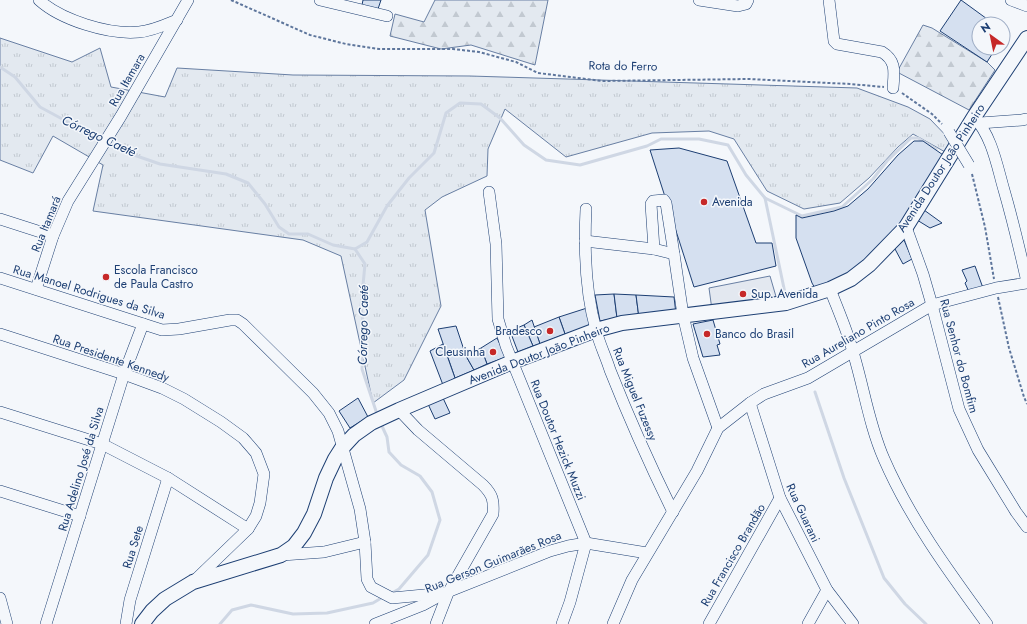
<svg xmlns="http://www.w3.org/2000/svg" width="1027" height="624" font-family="Jost,sans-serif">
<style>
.grass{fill:url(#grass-tufts);stroke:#687fa3}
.forest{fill:url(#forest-firs);stroke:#687fa3}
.parking{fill:#e3e8f0;stroke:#687fa3}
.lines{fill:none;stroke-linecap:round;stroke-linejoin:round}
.stream{stroke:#cfd7e4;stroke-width:3}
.building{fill:#d5e0f0;stroke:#1d3f73}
.minor-casing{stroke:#1d3f73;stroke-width:12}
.major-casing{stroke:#1d3f73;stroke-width:16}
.path{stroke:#5e769c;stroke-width:2;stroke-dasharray:3 2;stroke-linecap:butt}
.minor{stroke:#f4f7fb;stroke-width:11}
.major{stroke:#f4f7fb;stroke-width:14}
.minor-bridge-casing{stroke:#1d3f73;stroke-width:12;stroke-linecap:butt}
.minor-bridge{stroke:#f4f7fb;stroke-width:11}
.poi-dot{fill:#c62828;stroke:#f4f7fb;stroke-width:1.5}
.labels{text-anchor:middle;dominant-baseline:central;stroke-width:3;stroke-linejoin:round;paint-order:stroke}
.street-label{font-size:12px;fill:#1d3f73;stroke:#f4f7fb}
.poi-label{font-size:12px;fill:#1d3f73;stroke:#f4f7fb;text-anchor:start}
.water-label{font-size:13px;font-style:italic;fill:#1d3f73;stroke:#f4f7fb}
</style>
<defs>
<pattern id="grass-tufts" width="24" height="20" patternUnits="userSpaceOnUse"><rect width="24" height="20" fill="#e3e9f0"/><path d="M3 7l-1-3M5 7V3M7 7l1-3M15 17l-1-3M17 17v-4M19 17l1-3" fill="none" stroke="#c2c9d1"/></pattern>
<pattern id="forest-firs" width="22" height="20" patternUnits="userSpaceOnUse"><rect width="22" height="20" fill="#e3e9f0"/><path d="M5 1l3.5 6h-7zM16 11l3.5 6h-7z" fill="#c2c9d1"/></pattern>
</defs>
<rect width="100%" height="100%" fill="#f4f7fb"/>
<polygon class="grass" points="0,38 72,62 100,48 111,87 165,97 177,68 293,75 470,76 857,88 908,107 930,119 954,144 947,153 913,134 898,147 869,178 840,203 804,209 767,191 734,139 709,131 652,133 566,157 505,109 488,149 487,176 442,197 425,210 441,306 404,380 373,403 341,256 303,240 93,211 103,165 53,136 33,173 0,160"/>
<g class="forest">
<polygon points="435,0 548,0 535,65 471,45 441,49 390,36 395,14 424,22"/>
<polygon points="923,25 932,28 987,62 995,70 969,110 897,72"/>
</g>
<polygon class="parking" points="770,276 777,300 712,310 709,288"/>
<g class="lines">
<g class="stream">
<polyline points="0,67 15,77 40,107 90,134 131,154 160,164 226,174 248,183 265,204 279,227 289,234 308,234 333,245 355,249 365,264 361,306 363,322 362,369 378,417"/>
<polyline points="765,198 785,293"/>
<polyline points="355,249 367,242 387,206 409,178 434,153 446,113 460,103 481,104 500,118 524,145 546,160 580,165 647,146 661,139 699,139 728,145 746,175 765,198 802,216 842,207 873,179 887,161 911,138 918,138 936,149"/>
<polyline points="815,392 844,478 884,578 905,604 926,624"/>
<polyline points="381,424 387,437 389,452 401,465 420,476 432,492 440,520 428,555 399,589 390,594"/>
<polyline points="220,624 232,610 251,605 293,614 327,613 373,603 383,597"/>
</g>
</g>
<g class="building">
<polygon points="363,0 381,0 378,9 362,5"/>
<polygon points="961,0 994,24 979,24 979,48 996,48 987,62 940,31"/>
<polygon points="914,141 923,141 946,157 909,212 892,235 853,273 816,290 812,283 796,238 796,215 802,218 834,211 848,206 868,189 898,155"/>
<polygon points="679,148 727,161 756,243 772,243 776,266 694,287 650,150"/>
<polygon points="924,210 942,223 930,228 917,220"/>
<polygon points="904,240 912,259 903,264 895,249"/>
<polygon points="975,266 983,288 969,292 965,283 967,281 962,270"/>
<polygon points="614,294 617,318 600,321 595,295"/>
<polygon points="614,294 636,295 639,318 617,318"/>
<polygon points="636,295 674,297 676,314 639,318"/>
<polygon points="587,308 591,326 565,334 559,317"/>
<polygon points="559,317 565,334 540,344 534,327"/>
<polygon points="532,320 540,344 533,346 524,325"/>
<polygon points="713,320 720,344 717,345 720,355 703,357 693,324"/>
<polygon points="524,325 533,346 518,352 510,331"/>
<polygon points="456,326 466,356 474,370 455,378 438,329"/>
<polygon points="497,338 506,357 487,364 481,348"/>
<polygon points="443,344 455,378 443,385 430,351"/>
<polygon points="481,348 487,364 474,370 466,356"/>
<polygon points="358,398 368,417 350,428 339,411"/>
<polygon points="443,398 450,413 435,419 428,404"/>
</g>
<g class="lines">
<defs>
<g id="minor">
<path d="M39,0C61,20 109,35 139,32C152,31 165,25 177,20"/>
<polyline points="320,0 387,16"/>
<polyline points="699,0 738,6 746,4 748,0"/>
<path d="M829,0L834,41L837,44L882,52C897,61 894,73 893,88"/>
<polyline points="1011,0 1027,6"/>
<path d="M974,117C992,136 997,166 1004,190C1013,221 1020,251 1027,282"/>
<polyline points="980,123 1022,120 1027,119"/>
<polyline points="489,192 496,244 498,319 506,346 586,543 570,602 562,624"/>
<path d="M586,209C584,249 585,291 596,330C599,343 606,357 610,370C629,418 650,465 673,512"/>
<polyline points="0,219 53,236"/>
<polyline points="906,227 923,274 932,305 959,409 978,450 1016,512 1027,527"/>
<polyline points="585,241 654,249 674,254 683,315 693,358 718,428"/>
<polyline points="654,249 651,204 653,201 664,200 666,203 674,254"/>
<polyline points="0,278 162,330 179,329 230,320 237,320 243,324 313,393 329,413 338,431 360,509 365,542 367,579 371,587 392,598 445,593"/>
<polyline points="36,289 53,236 68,201 121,116 188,0"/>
<path d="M830,289C838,310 847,330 853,352C864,388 869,425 884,459C910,519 949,572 987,624"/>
<polyline points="0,334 124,374 162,388 184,399 221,422 243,438 256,453 264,474 260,503 256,516 248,529 194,581"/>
<polyline points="750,403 780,498 827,590 853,624"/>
<path d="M399,410L418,430L483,485C493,495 494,501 493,514L448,593L436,624"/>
<polyline points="0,412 102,444 168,478 248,529"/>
<polyline points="0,491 80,516"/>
<polyline points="282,555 324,552 365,542"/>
<polyline points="0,598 7,624"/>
<polyline points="46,624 124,374 143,324"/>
<polyline points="126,624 130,600 168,478"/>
<polyline points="375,624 423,605 445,593 550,551 568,546 586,543 647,553"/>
<polyline points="613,624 632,580 697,471 718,428 750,403 764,394 808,378 932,305 996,288 1027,283"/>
<polyline points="709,624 780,498"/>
<polyline points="808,624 827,590"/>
</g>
<polyline id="major" points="142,624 152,611 165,599 193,582 281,555 294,546 304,533 314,514 326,478 335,459 342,448 354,435 371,423 399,410 512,362 596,330 622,323 786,303 830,289 851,279 869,265 906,227 974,117 1027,38"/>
</defs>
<use href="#minor" class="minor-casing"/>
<use href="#major" class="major-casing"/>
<g class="path">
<polyline points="231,0 310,35 346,44 379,49 453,49 479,52 516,62 538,73 602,81 749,79 850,84 884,87"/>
<polyline points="902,93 932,114 942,124"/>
<polyline points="972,174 985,227 994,279"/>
<polyline points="998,297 1009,348 1024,397 1027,404"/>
</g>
<use href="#minor" class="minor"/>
<use href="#major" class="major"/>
<defs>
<polyline id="minor-bridge" points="949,132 969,165"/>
</defs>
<use href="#minor-bridge" class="minor-bridge-casing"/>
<use href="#minor-bridge" class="minor-bridge"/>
</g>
<g class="poi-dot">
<circle cx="704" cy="202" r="4"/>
<circle cx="106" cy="277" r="4"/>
<circle cx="743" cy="294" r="4"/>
<circle cx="550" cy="331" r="4"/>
<circle cx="707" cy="334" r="4"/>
<circle cx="493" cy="352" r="4"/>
</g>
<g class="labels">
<g class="street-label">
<text transform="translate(623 66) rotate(1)">Rota do Ferro</text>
<text transform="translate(127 80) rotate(-60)">Rua Itamara</text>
<text transform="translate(941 168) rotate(-57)">Avenida Doutor João Pinheiro</text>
<text transform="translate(46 224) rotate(-68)">Rua Itamará</text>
<text transform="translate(89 292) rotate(17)">Rua Manoel Rodrigues da Silva</text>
<text transform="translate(858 333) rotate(-30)">Rua Aureliano Pinto Rosa</text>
<text transform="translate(539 354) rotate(-21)">Avenida Doutor João Pinheiro</text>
<text transform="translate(959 356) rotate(75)">Rua Senhor do Bomfim</text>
<text transform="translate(111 358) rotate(19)">Rua Presidente Kennedy</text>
<text transform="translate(635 394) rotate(68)">Rua Miguel Fuzessy</text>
<text transform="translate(558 440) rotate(68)">Rua Doutor Hezick Muzzi</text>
<text transform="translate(81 469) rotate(-73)">Rua Adelino José da Silva</text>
<text transform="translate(803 513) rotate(65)">Rua Guarani</text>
<text transform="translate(133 547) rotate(-73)">Rua Sete</text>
<text transform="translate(733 555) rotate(-60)">Rua Francisco Brandão</text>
<text transform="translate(493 562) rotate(-22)">Rua Gerson Guimarães Rosa</text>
</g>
<g class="poi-label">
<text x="712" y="202">Avenida</text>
<text x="114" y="270">Escola Francisco<tspan x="114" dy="14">de Paula Castro</tspan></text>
<text x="751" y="294">Sup. Avenida</text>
<text x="542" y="331" text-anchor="end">Bradesco</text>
<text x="715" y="334">Banco do Brasil</text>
<text x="485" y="352" text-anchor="end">Cleusinha</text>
</g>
<g class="water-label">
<text transform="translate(99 136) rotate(25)">Córrego Caeté</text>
<text transform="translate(363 325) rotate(-89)">Córrego Caeté</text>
</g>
</g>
<g transform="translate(991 36) rotate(327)"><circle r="19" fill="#f4f7fb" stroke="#9eadc5"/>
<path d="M0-3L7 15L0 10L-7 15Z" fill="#c62828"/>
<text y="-6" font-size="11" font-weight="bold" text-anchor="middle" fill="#1d3f73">N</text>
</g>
</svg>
